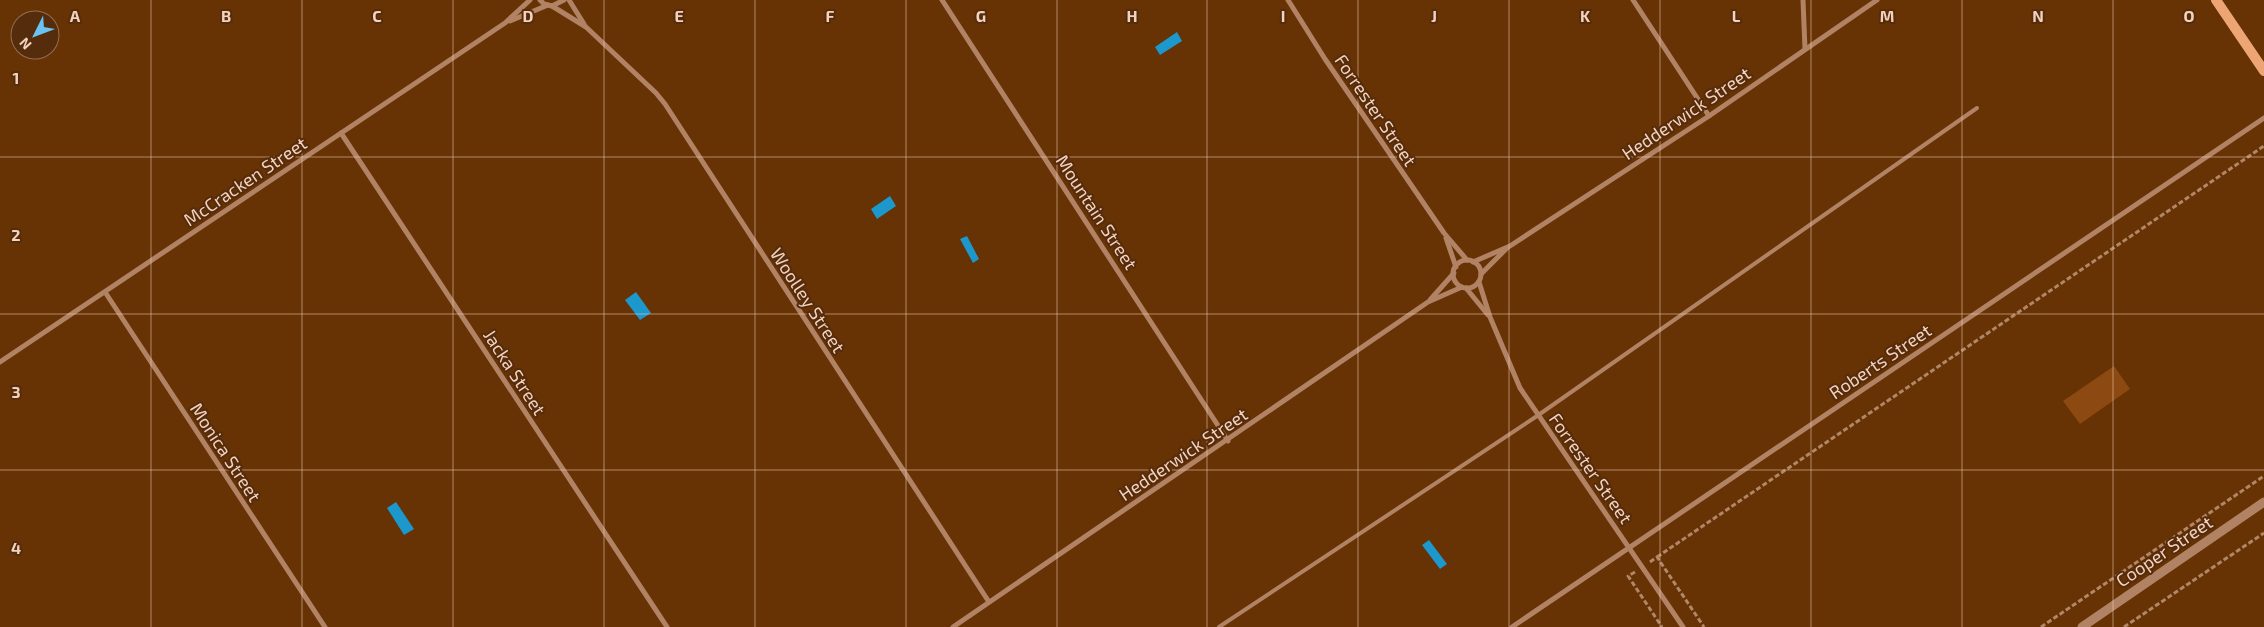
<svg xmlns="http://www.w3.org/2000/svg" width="2264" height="627" font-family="'Exo 2',sans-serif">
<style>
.green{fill:#8c4911}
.water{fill:#1c98cd}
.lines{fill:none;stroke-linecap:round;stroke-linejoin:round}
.path{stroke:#b18767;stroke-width:3;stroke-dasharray:5 2.5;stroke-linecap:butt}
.service{stroke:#b18264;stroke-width:4}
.minor{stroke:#b18264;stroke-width:5}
.tertiary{stroke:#b18264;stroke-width:9}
.secondary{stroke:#eea574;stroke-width:10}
.grid{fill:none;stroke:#f3d2be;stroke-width:1;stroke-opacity:0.55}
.labels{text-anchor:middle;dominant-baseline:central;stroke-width:4;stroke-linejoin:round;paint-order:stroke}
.street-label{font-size:18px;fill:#f3d2be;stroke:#552c0c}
.grid-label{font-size:16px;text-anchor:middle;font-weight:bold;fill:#f3d2be;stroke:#552c0c;stroke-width:4;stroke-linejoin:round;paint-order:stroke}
</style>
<rect width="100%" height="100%" fill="#673204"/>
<polygon class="green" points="2114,366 2130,389 2080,424 2063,401"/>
<g class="water">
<polygon points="1177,32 1182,41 1160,55 1155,47"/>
<polygon points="890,196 896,206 877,219 871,209"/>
<polygon points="967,236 979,259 973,263 960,239"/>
<polygon points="636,292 651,313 640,320 625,300"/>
<polygon points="396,502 414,529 404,535 387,508"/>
<polygon points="1429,540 1447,564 1440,569 1422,545"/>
</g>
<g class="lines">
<g class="path">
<polyline points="1657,557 2264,146"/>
<polyline points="1650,562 1657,557 1704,627"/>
<polyline points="1635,572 1628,576 1662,627"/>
<polyline points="2041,627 2264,476"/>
<polyline points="2124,627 2264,533"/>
</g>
<polyline class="service" points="1219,627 1537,416 1977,108"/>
<g class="minor">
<polyline points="540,0 544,4 552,6 564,0"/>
<polyline points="569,0 584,24"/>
<polyline points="942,0 1228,441"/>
<polyline points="1288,0 1325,59 1444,233 1467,260"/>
<polyline points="1633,0 1709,116"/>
<polyline points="1803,0 1805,49"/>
<polyline points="552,6 586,27 656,93 665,104 989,602"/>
<polyline points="510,21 548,5"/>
<polyline points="341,133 667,627"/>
<polyline points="1446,238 1456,267"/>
<circle cx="1467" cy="274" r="14"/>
<polyline points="1473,262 1510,246 1709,116 1877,0"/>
<polyline points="1481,274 1507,248"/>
<polyline points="1479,282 1490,317 1520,388 1683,627"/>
<polyline points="1466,288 1488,315"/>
<polyline points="105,292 325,627"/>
<polyline points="1430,300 1454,273"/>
<polyline points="0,362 505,23 530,0"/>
<polyline points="953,627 1428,302 1462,287"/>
<polyline points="1512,627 2264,118"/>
</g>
<polyline class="tertiary" points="2082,627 2264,502"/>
<polyline class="secondary" points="2216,0 2264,71"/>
</g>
<path class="grid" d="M151,0V627M302,0V627M453,0V627M604,0V627M755,0V627M906,0V627M1057,0V627M1207,0V627M1358,0V627M1509,0V627M1660,0V627M1811,0V627M1962,0V627M2113,0V627M0,157H2264M0,314H2264M0,470H2264"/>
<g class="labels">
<g class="street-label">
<text transform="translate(1376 110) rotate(56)">Forrester Street</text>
<text transform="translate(1686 113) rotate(-34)">Hedderwick Street</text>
<text transform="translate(245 181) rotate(-34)">McCracken Street</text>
<text transform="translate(1097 212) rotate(57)">Mountain Street</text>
<text transform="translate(808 300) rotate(57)">Woolley Street</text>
<text transform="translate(1880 361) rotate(-34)">Roberts Street</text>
<text transform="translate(515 372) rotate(57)">Jacka Street</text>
<text transform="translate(226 452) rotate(57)">Monica Street</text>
<text transform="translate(1183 454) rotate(-34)">Hedderwick Street</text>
<text transform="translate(1591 468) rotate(55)">Forrester Street</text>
<text transform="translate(2164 551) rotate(-34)">Cooper Street</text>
</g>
</g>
<g class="grid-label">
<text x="75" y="22">A</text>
<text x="226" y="22">B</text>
<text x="377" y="22">C</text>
<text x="528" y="22">D</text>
<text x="679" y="22">E</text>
<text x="830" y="22">F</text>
<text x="981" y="22">G</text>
<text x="1132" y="22">H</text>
<text x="1283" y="22">I</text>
<text x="1434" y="22">J</text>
<text x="1585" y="22">K</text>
<text x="1736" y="22">L</text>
<text x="1887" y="22">M</text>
<text x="2038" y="22">N</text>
<text x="2189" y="22">O</text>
<text x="16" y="84">1</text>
<text x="16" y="241">2</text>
<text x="16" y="398">3</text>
<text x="16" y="554">4</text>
</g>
<g transform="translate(35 35) rotate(228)"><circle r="24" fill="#552c0c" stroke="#946e53"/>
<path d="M0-4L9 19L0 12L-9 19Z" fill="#6bc3f2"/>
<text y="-8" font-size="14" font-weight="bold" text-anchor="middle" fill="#f3d2be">N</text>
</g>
</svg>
